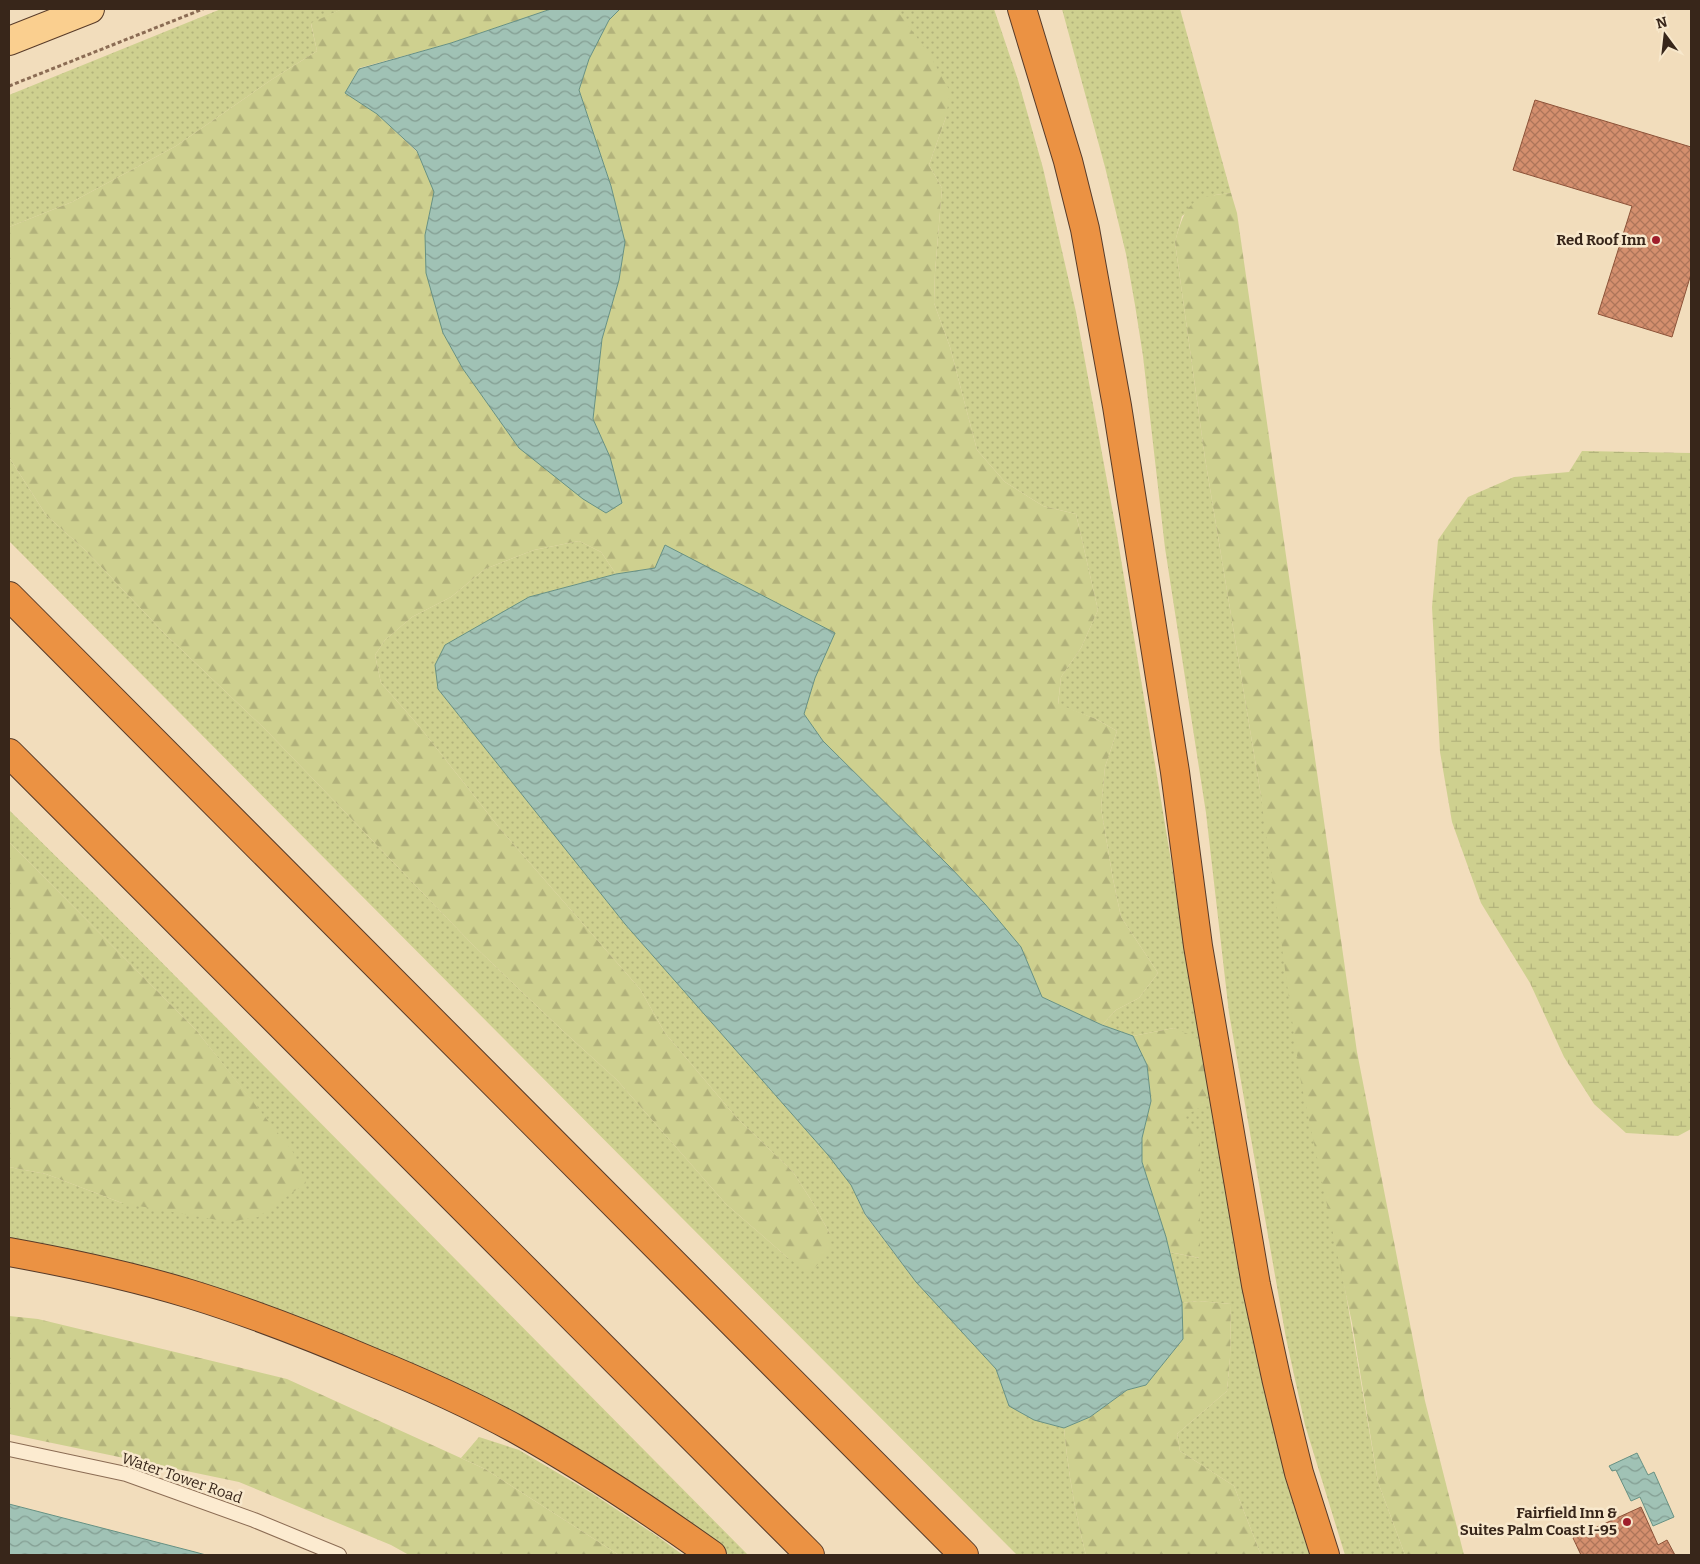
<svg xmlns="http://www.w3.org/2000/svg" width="1700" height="1564" font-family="Bitter,serif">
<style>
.grass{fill:url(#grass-dots)}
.forest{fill:url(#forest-firs)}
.wetland{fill:url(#wetland-marsh)}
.water{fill:url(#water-waves);stroke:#679183}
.building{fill:url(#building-cross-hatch);stroke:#8c5238}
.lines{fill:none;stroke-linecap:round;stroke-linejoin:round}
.lane-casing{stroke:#8b6c54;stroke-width:16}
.primary-casing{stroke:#583b29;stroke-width:30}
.highway-casing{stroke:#583b29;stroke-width:30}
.path{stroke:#8b6c54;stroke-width:3;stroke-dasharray:4 2.5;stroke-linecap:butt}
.lane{stroke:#fcebd0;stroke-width:14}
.primary{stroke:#facf8f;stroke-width:28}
.highway{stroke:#eb9243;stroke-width:28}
.poi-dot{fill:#9f1e2b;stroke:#f8e8cc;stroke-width:2}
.labels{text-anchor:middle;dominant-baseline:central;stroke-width:5;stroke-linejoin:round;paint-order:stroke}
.poi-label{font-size:15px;font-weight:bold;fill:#38261a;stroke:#f8e8cc;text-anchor:end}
.street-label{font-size:15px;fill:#38261a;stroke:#f8e8cc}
</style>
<defs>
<pattern id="grass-dots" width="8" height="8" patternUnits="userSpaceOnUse" patternTransform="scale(1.25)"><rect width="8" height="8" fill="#ced08f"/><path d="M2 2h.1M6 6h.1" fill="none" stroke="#b2b27b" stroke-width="1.8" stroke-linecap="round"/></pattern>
<pattern id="forest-firs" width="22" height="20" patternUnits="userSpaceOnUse" patternTransform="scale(1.25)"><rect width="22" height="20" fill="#ced08f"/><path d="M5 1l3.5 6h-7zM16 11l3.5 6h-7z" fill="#b2b27b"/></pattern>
<pattern id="wetland-marsh" width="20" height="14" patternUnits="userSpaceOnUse" patternTransform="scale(1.25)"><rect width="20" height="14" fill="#ced08f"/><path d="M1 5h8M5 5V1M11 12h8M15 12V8" fill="none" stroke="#b2b27b"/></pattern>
<pattern id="water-waves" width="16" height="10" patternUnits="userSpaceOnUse" patternTransform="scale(1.25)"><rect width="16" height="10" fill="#a0c2b5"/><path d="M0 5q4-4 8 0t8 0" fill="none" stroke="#839d92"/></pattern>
<pattern id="building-cross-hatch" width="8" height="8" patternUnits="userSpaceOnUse" patternTransform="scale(1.25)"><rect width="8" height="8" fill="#d48f6e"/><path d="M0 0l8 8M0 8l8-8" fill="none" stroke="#ad755a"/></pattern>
</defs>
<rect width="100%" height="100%" fill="#f2ddbc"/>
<g class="grass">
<polygon points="221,9 342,9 311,24 317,51 271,80 176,146 72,202 9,227 9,95"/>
<polygon points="896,9 994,9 1018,80 1043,168 1076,312 1117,535 1189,969 1204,1046 1174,1028 1133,1036 1102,1025 1116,1010 1139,998 1158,973 1121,917 1113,879 1101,808 1105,767 1117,731 1096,719 1058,705 1061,677 1081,648 1098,610 1076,514 1043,506 1005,482 977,450 950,347 934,303 935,272 942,188 929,165 946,117"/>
<polygon points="1062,9 1180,9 1231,193 1215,195 1182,216 1175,242 1205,458 1260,790 1378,1482 1405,1555 1345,1555 1305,1425 1286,1338 1229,1013 1206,813 1165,548 1143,356 1135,305 1126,254 1105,167"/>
<path d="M9,457L46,515L85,550L165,634L265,729L472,944L562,1030L617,1080L726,1204L788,1258L830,1234L813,1203L793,1172L736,1117L665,1033L640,989L501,830L419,726L381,683L375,655L385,640L412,617L451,597L485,569L534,550L579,541L601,552L616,574L529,597L438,689L625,924L828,1155L851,1185L865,1215L916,1282L996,1369L1009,1406L1034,1420L1064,1428C1068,1471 1075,1513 1086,1555H1017L9,541Z"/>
<polygon points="9,810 95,895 748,1555 729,1555 699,1532 530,1424 9,1240 9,1167 46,1174 122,1203 292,1152 196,1030 9,842"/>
<polygon points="1210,1080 1313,1555 1261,1555 1234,1486 1180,1451 1177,1434 1227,1391 1230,1358 1231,1304 1198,1301 1182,1303 1169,1252 1199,1258 1182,1117"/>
<polygon points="479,1437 519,1450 590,1492 657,1536 683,1555 619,1555 485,1469 461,1458"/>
</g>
<g class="forest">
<polygon points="342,9 551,9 451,43 359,68 345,93 377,114 417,152 435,192 425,235 443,333 463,369 519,448 610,457 593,419 602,339 619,280 625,242 611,186 579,90 589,59 609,20 620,9 896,9 929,54 950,91 946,117 929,165 942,188 935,272 934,303 950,347 977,450 1005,482 1043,506 1076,514 1098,610 1081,648 1061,677 1058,704 1096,719 1117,731 1105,767 1101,808 1113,879 1121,917 1158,973 1139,998 1116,1010 1102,1025 1042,997 1021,947 985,904 951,868 823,741 804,714 815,678 665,545 655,568 616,574 601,552 579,541 534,550 485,569 451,597 412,617 385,640 375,655 381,683 419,726 501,830 640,989 665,1033 736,1117 793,1172 813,1203 830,1234 829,1252 810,1273 788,1258 726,1204 617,1080 562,1030 472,944 265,729 165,634 85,550 46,515 9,457 9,227 72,202 176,146 271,80 317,51 311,23"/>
<path d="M1231,193L1237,213L1357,1052L1425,1401L1464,1555H1405L1378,1482L1352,1323L1300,1077L1260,790L1205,458L1175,242C1186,203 1190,197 1231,193Z"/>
<polygon points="9,842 196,1030 293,1152 306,1183 258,1217 229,1222 122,1203 46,1174 9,1167"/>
<polygon points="1174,1028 1195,1037 1204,1046 1210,1080 1204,1105 1183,1117 1200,1138 1200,1258 1169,1252 1142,1162 1142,1138 1151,1100 1147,1065 1133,1036"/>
<path d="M1198,1301L1231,1304L1230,1358L1227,1391L1177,1434L1180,1451L1234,1486L1261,1555H1086C1075,1513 1068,1471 1064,1428L1090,1417L1127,1390L1146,1385L1183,1339L1182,1303Z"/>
<polygon points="9,1316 38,1319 287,1379 485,1469 619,1555 409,1555 391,1545 239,1482 9,1434"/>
</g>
<polygon class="wetland" points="1582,451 1691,453 1691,1129 1678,1136 1626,1133 1594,1104 1564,1057 1530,983 1481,903 1452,822 1440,752 1432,607 1438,540 1468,497 1514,477 1569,472"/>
<g class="water">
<polygon points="551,9 620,9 609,20 589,59 579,90 611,186 625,242 619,280 602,339 593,419 610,457 622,503 606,513 583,499 519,448 463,369 443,333 426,273 425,235 434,192 417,151 377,114 345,93 359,69 451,43"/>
<polygon points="665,545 835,633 815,678 804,714 823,741 951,868 985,904 1021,947 1042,997 1102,1025 1133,1036 1147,1065 1151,1101 1142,1138 1142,1162 1166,1237 1182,1303 1183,1339 1146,1385 1127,1390 1090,1417 1064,1428 1034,1420 1009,1406 996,1369 916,1282 865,1214 851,1185 828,1155 625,924 438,689 435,665 445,645 529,597 616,574 655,568"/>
<polygon points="1637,1453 1648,1475 1654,1472 1674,1517 1653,1526 1640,1497 1631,1501 1616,1470 1612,1471 1609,1466"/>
<polygon points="9,1504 195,1552 206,1555 9,1555"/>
</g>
<g class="building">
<polygon points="1535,100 1691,147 1691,274 1672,337 1598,314 1632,206 1513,170"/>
<polygon points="1641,1507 1658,1545 1667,1540 1675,1555 1581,1555 1573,1538"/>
</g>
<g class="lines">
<defs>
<polyline id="lane" points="9,1449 126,1474 254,1520 339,1555"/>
<polyline id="primary" points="9,41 90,9"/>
<g id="highway">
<polyline points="1022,9 1068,161 1085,229 1117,406 1175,772 1198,946 1256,1285 1277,1382 1299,1473 1325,1555"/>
<polyline points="9,596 964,1555"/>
<polyline points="9,753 810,1555"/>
<path d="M9,1252C70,1263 131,1276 190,1294C252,1313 313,1337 372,1362C421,1382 470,1404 516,1429C584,1467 649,1510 712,1555"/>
</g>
</defs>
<use href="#lane" class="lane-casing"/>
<use href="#primary" class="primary-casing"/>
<use href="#highway" class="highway-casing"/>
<polyline class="path" points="9,86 203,9"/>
<use href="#lane" class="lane"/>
<use href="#primary" class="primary"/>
<use href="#highway" class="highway"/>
</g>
<g class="poi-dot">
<circle cx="1656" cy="240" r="5"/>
<circle cx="1627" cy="1522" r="5"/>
</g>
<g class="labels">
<g class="poi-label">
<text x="1646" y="240">Red Roof Inn</text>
<text x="1617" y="1513">Fairfield Inn &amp;<tspan x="1617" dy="17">Suites Palm Coast I-95</tspan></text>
</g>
<g class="street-label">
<text transform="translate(182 1478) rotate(19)">Water Tower Road</text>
</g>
</g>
<rect width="1700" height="1564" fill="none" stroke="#38261a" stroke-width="20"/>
<g transform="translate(1665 35) rotate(345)" stroke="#f8e8cc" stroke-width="4" paint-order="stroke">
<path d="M0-4L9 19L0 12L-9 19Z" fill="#38261a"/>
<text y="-8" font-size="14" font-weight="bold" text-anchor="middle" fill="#38261a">N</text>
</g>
</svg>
